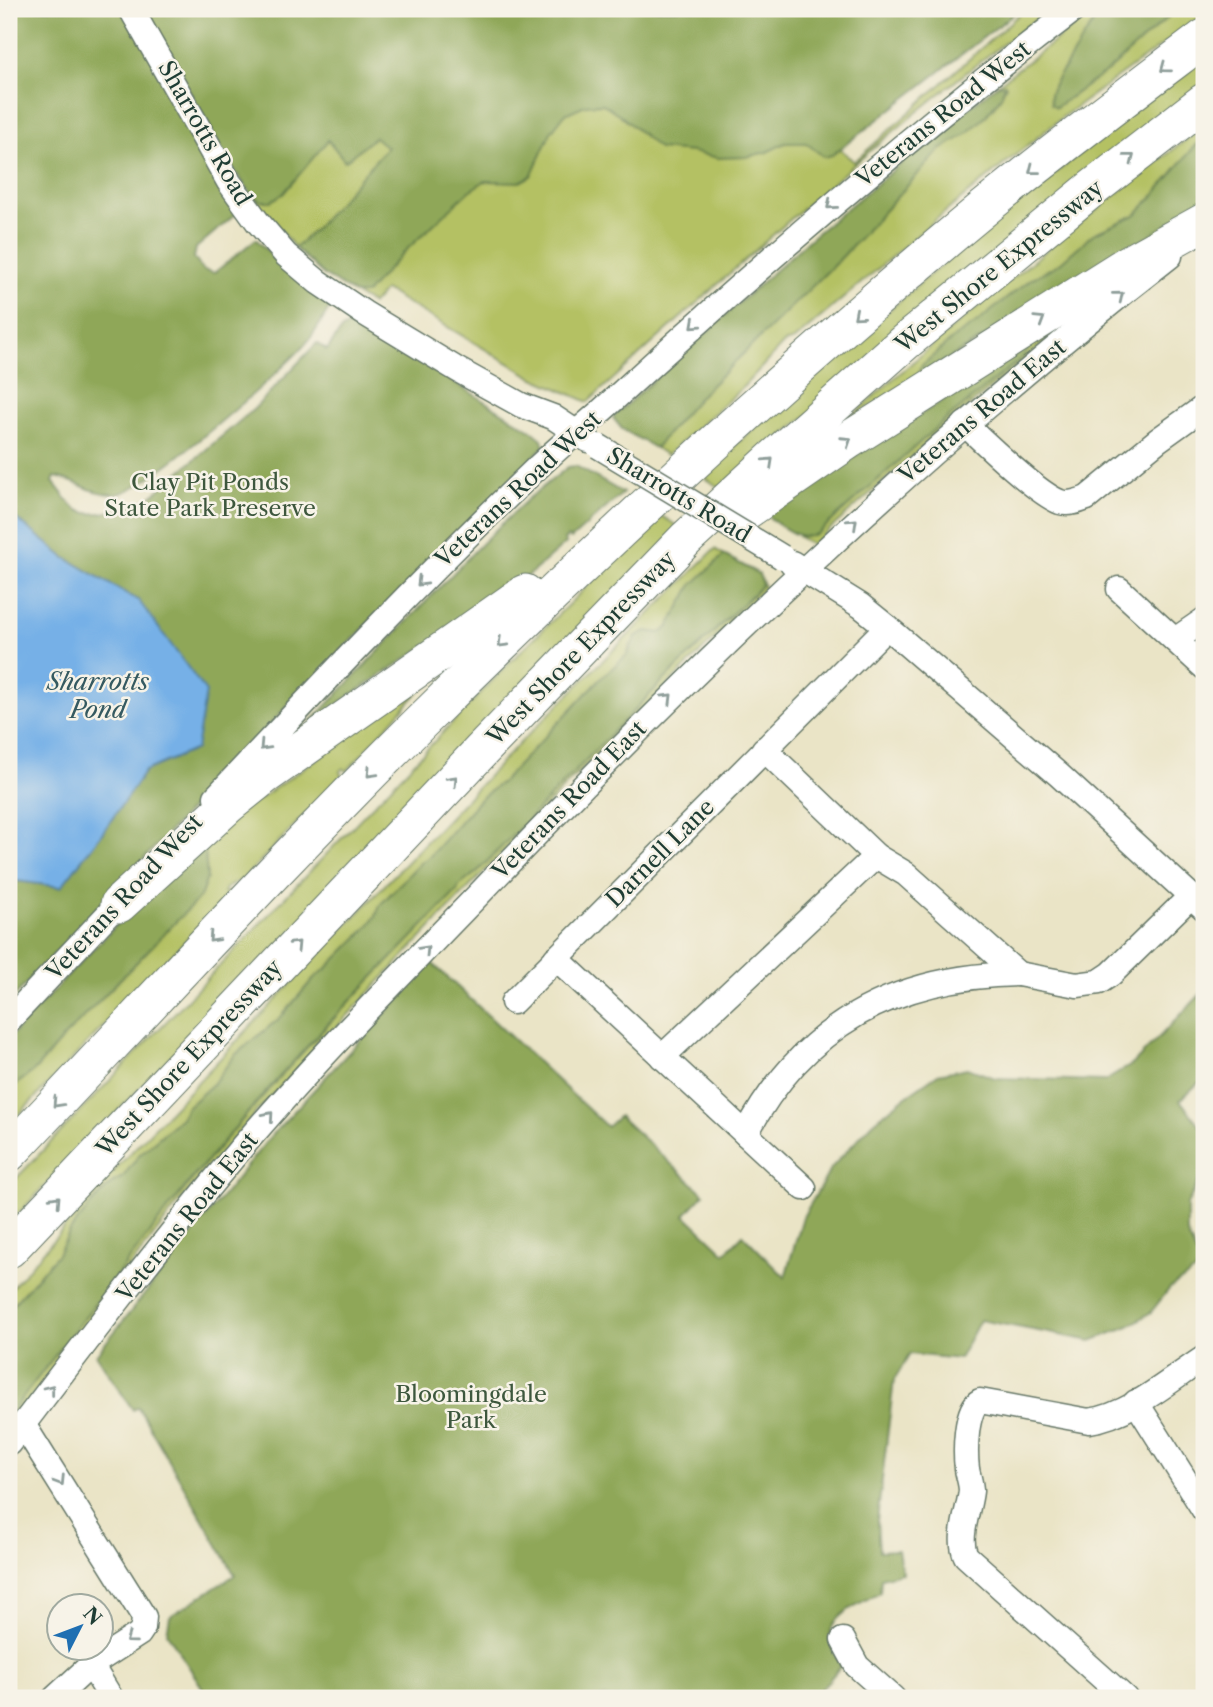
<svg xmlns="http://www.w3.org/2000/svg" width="1213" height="1707" font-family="'Libre Caslon Text',serif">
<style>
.green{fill:#b4c163;stroke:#6a7f4c;stroke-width:2}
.forest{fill:#8fa759;stroke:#577246;stroke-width:2}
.water{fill:#76b0e7;stroke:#4a768e;stroke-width:2}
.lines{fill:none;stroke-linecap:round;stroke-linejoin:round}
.minor-casing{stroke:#667767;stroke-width:27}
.highway-casing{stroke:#667767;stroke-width:39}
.minor{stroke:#fff;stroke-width:24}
.highway{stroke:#fff;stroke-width:37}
.minor-bridge-casing{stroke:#667767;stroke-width:27;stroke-linecap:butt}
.minor-bridge{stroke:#fff;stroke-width:24}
.oneway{stroke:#8f9e9a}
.labels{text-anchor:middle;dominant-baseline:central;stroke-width:5;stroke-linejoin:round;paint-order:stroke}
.street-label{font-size:23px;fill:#1f3d34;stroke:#f7f3e8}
.park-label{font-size:23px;fill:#3d573d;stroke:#f7f3e8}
.water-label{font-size:24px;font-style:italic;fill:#355a61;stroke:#f7f3e8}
</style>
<rect width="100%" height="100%" fill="#f7f3e8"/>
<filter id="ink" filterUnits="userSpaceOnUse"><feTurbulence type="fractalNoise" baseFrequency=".0143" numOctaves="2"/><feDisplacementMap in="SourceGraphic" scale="14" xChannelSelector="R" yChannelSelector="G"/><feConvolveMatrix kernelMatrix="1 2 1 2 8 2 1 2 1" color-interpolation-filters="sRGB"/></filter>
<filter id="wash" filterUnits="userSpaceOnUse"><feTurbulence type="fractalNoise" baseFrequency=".00686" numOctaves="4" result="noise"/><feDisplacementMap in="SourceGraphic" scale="28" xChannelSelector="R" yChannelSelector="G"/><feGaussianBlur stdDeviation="1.57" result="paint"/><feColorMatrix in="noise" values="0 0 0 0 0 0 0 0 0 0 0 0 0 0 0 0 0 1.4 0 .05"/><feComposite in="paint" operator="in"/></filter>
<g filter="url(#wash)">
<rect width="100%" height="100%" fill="#eae4c6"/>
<g class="green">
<path d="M145,9L784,94L854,162L1025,9H1050C887,128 737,266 588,402L534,378L385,290L372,304L324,275L295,248L252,195Z"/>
<polygon points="1097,9 1102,9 1054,84 1050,94 1056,107 1109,70 1177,9 1204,9 1204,15 1065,115 934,221 794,340 784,343 742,388 667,455 655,448 701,395 843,256 939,151 983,119 994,107 1006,86 1004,84 994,87"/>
<polygon points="1204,53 1204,86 720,488 701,475 926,278"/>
<path d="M1204,126V140L1195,146L1152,198L1135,215L1093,234L1059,264L1031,279L975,324L955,337L921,366L1072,285L1204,201V209L847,420C962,317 1081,220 1204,126Z"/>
<polygon points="1081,312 957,416 812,545 799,537 818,533 936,428 1025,355 1028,347"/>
<polygon points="660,515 682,529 9,1223 9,1186 517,655"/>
<polygon points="715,549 724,555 692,585 668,628 660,633 646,631 630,646 627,655 622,661 601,678 504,780 480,799 429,858 420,863 380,905 376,916 366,929 326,969 313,979 281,1017 235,1055 213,1084 187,1107 182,1117 139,1155 123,1177 113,1182 94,1201 71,1229 58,1254 9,1309 9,1291 120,1164 513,750"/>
<path d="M761,578L765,589L570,781L257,1111L181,1200L9,1425V1415C90,1310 169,1203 257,1103C321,1030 389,961 457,891L458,886L477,872L659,685L758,590L762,583Z"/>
<polygon points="429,680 347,771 343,768 340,771 343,775 243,879 226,888 224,893 232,892 9,1125 9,1090 35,1070 63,1038 200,897 207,878 204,838"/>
</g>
<g class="forest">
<path d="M9,9H125L237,213L196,248L194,258L203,270L214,273L256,239L284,268L331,306C324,317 317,330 308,341C285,369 147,490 117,494C94,496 76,480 55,477L53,482C60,490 66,500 74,507C88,522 132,507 148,499L254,409L317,343L327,350L342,329L354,322L360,324L531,430L542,439L544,446L298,695L9,1002V880L61,887L103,832L145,771L196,749L139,601L64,557L9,513Z"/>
<polygon points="145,9 1020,9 832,155 824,157 806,143 785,143 767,152 746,157 718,158 692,152 659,149 620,115 603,104 585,105 565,114 551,132 531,176 520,182 485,181 469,191 400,256 366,294 355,294 324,275 295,248 318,226 387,147 375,137 345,161 328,140 283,194 271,201 261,201 252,195 227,160"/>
<polygon points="1102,9 1177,9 1109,70 1056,107 1051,104 1050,94 1054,84"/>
<polygon points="1001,84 1005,84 1001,97 983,119 966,134 939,151 843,256 701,395 655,448 622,429 613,418 616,414 812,237 994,87"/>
<polygon points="1204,140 1204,201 1072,285 922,374 919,371 921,366 955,337 975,324 1031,279 1059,264 1093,234 1135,215 1152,198 1195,146"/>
<path d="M1028,347L1029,348L1025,355L936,428L818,533C799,544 779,524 763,513Z"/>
<polygon points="576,466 623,493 571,539 568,537 564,540 566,543 520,583 311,722 482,543 528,499 568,467"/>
<polygon points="724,555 759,574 762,583 761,586 659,685 477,872 459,886 457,891 323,1029 256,1103 190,1181 9,1415 9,1309 58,1254 71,1229 94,1201 113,1182 123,1177 139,1155 181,1118 187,1107 213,1084 235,1055 281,1017 314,978 326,969 366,929 376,916 380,905 420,863 429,857 480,799 504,780 601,678 627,655 636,636 646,631 660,633 668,628 692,585"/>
<polygon points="204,838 207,878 200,897 63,1038 35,1070 9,1090 9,1038 157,882"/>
<path d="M432,963L607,1127L619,1116L704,1194L685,1215L725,1253L743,1235L785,1277L803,1217L832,1167L873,1123L902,1099L938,1074L967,1068L995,1078L1105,1081L1133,1064L1204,991V1078L1180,1100L1204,1131V1170L1187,1205V1234L1202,1267L1170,1288L1151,1312L1129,1326L1091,1341L980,1320L959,1359L910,1354L894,1380L877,1521L879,1551L898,1550L902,1573L881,1578L880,1592C845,1612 813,1621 841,1666L814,1698H209L167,1633L170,1616L235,1575L138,1407L133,1410L96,1355L270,1137Z"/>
</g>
<polygon class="water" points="9,513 64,557 139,601 206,692 196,749 145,771 103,832 61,887 9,880"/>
</g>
<g filter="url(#ink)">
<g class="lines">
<defs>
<g id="minor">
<polyline points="131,9 229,182 257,221 286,255 318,282 364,313 458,370 521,405 553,417 588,440"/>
<path d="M965,424C985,443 1038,494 1060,502C1069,505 1079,501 1087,498L1158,440L1204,407"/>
<polyline points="792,563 861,606 887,627 1059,775 1204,908"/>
<polyline points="1119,589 1204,667"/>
<polyline points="1175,640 1204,620"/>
<polyline points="764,749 876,856 906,874 1018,974 1077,985 1099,982 1111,974 1191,896"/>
<path d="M216,797C322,684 428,572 540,465C562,444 587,424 610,403C760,265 913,132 1075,9"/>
<polyline points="556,958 804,1188"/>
<polyline points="513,1002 887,627"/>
<polyline points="9,1020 128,893"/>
<polyline points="662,1057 876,856"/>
<path d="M746,1134C803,1025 896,976 1018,974"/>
<polyline points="1136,1402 1204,1510"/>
<polyline points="23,1424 144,1617 143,1628 139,1634 91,1665 55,1698"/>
<path d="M9,1443C85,1343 161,1243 242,1147C318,1058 401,975 482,891C700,662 921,450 1170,256"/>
<polyline points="843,1640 857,1666 893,1698"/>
<polyline points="91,1665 111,1698"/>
<path d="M1125,1698L966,1556C957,1538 969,1510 971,1491C971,1483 968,1476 967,1469C965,1452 965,1409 980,1401L1089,1421C1129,1416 1170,1380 1204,1358"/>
</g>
<g id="highway">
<polyline points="743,513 849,440 1128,264 1204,222"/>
<polyline points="119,904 228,805 264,776 525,593"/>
<path d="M9,1153C145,1010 278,864 418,725C599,546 786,372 983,209C1055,150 1130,94 1204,38"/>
<polyline points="9,1249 481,751 686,539 774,458 905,342 1089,191 1204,102"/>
</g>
</defs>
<use href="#minor" class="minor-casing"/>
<use href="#highway" class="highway-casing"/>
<use href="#minor" class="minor"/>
<use href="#highway" class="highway"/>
<defs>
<polyline id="minor-bridge" points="598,446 782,557"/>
</defs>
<use href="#minor-bridge" class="minor-bridge-casing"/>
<use href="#minor-bridge" class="minor-bridge"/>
</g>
<defs><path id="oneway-chevron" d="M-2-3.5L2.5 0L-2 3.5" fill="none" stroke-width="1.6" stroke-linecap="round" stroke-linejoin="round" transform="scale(1.75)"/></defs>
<g class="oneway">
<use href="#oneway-chevron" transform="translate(1165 68) rotate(143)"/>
<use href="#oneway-chevron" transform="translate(1130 158) rotate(-38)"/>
<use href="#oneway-chevron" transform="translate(1033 170) rotate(142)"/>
<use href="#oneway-chevron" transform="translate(831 205) rotate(140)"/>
<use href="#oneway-chevron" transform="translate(1119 296) rotate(-39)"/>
<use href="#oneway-chevron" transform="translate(858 315) rotate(139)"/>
<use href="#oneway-chevron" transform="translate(1040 320) rotate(-32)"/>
<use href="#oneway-chevron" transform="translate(695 324) rotate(138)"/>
<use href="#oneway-chevron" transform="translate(847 441) rotate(-33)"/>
<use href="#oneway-chevron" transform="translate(769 462) rotate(-43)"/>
<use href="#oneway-chevron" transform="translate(853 523) rotate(-43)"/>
<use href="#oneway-chevron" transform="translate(421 582) rotate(135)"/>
<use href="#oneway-chevron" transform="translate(502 643) rotate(136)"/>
<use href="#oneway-chevron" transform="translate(668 698) rotate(-45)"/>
<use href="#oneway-chevron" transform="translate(264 746) rotate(133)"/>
<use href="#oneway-chevron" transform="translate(371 773) rotate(134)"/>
<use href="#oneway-chevron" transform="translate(453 780) rotate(-47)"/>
<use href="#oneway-chevron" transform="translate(213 938) rotate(133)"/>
<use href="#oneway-chevron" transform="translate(296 945) rotate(-47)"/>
<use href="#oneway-chevron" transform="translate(425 950) rotate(-46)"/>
<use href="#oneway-chevron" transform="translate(57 1103) rotate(133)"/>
<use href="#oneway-chevron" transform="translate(269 1116) rotate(-49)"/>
<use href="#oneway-chevron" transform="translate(56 1200) rotate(-47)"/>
<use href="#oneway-chevron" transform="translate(50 1389) rotate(-52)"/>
<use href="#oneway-chevron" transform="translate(60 1481) rotate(58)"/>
<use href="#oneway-chevron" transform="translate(130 1639) rotate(144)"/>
</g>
</g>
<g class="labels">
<g class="street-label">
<text transform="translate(943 114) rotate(-39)">Veterans Road West</text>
<text transform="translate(205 133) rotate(60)">Sharrotts Road</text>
<text transform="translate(999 266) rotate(-39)">West Shore Expressway</text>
<text transform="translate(982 411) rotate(-40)">Veterans Road East</text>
<text transform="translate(518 489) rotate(-43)">Veterans Road West</text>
<text transform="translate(679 495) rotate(31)">Sharrotts Road</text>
<text transform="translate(581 648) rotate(-46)">West Shore Expressway</text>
<text transform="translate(569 800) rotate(-46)">Veterans Road East</text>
<text transform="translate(660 853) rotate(-45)">Darnell Lane</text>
<text transform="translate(124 897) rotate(-47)">Veterans Road West</text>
<text transform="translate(189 1058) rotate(-47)">West Shore Expressway</text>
<text transform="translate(187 1217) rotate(-51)">Veterans Road East</text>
</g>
<g class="park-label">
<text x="210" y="482">Clay Pit Ponds<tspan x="210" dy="26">State Park Preserve</tspan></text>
<text x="471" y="1394">Bloomingdale<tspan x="471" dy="26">Park</tspan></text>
</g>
<g class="water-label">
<text x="98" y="681">Sharrotts<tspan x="98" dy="28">Pond</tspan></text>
</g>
</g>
<rect width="1213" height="1707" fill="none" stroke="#f7f3e8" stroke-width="35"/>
<g transform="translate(80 1627) rotate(48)"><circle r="33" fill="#f7f3e8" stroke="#a1aaa0" stroke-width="2"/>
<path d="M0-5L12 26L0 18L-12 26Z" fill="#1f6fb2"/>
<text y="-10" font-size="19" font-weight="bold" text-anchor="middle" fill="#1f3d34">N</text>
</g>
</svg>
